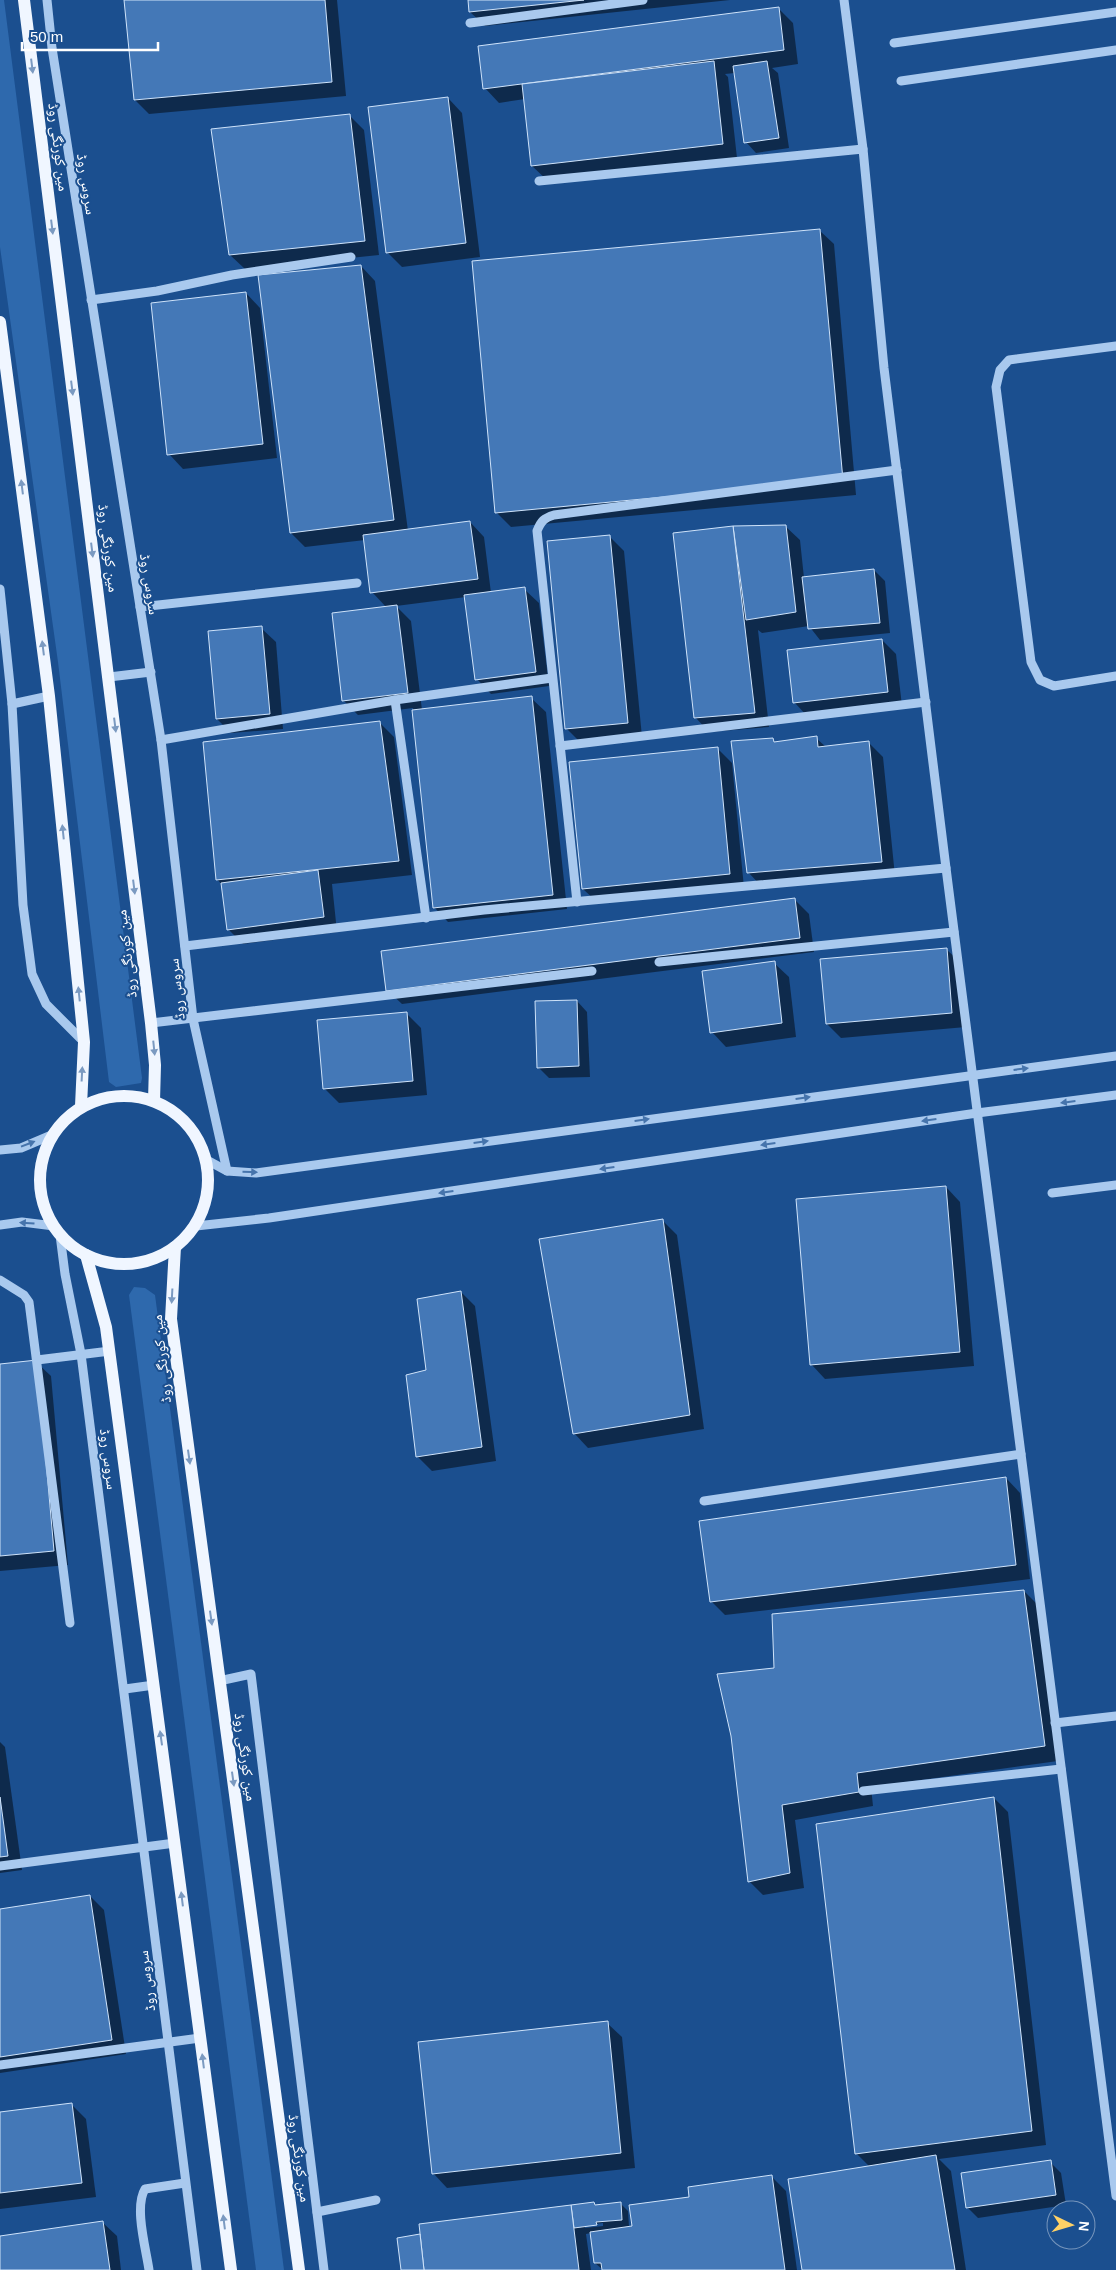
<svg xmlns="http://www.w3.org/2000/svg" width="1116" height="2270" font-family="Helvetica,'Noto Naskh Arabic',sans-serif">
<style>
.green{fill:#2e69ad}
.shadow{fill:#0007;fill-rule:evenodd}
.building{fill:#4478b7;stroke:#cfe3fa}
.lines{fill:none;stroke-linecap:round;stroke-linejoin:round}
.minor{stroke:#a9c9ee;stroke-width:9}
.major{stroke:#f0f6ff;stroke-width:12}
.oneway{fill:#7b9ac1}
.oneway2{fill:#4674ac}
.labels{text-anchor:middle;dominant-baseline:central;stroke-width:4;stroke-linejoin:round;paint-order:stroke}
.street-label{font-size:15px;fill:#fff;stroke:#1b4f8f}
</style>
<rect width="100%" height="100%" fill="#1b4f8f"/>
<g class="green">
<polygon points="0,0 4,0 142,1078 141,1083 116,1087 109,1082 58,662 0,247"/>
<polygon points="134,1287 145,1288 155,1295 284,2270 256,2270 129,1295"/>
</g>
<g class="shadow">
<polygon points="126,0 337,0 346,96 149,114 135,100"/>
<polygon points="469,0 730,0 485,26 470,12"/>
<polygon points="778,8 793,23 798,64 772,68 778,73 789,148 756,153 746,142 735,73 725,74 728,77 737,158 547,180 532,166 525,99 499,103 485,88"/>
<polygon points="448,98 462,113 480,257 402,267 387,252"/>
<polygon points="349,115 364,130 379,255 245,269 230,255"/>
<polygon points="819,230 834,244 856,495 511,527 496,512"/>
<polygon points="361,266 375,281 408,531 470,522 484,537 491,593 524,589 539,603 549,686 491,694 477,679 466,597 396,606 411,621 422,710 531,698 546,712 567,909 448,922 434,907 413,708 358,715 343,700 387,608 372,592 365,540 305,547 291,533"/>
<polygon points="246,293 260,308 277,458 183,469 169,454"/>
<polygon points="785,526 800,540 804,578 874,570 885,581 890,633 820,640 809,626 762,633 758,630 769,727 709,732 695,717 675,534 733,528"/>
<polygon points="609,536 624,551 642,737 581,743 566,728"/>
<polygon points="261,628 276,642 283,729 231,733 217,719"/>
<polygon points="882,640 896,654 902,706 808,717 794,702"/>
<polygon points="379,722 394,737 412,875 332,884 337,932 243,944 228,929 223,886 217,879"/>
<polygon points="816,738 826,747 868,742 883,757 895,876 762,887 748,872 772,739 776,743"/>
<polygon points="717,748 732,763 744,888 598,903 583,889"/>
<polygon points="794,899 809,914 814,952 402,1004 387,990"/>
<polygon points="946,949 961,963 966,1027 841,1038 827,1024"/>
<polygon points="774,963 789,977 796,1037 726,1047 712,1032"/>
<polygon points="577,1001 587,1012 590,1077 549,1078 538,1067"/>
<polygon points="406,1013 421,1028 427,1095 339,1103 324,1088"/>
<polygon points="946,1187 960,1202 974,1366 825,1379 811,1364"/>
<polygon points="662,1220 677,1235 704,1429 588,1448 574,1433"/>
<polygon points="461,1292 475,1306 496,1461 432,1471 418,1457 408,1375 427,1371"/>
<polygon points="36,1362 51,1376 68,1565 0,1571 0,1365"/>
<polygon points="1006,1478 1020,1493 1030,1579 725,1615 711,1601"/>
<polygon points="1024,1591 1038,1605 1058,1761 871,1787 873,1806 795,1820 804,1888 763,1895 749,1881 776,1669"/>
<polygon points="0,1742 5,1747 22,1870 0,1873"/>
<polygon points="994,1798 1008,1812 1046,2145 939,2159 951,2171 966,2270 803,2270 870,2167 857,2154 817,1825"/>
<polygon points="90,1896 104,1910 126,2054 0,2073 0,1910"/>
<polygon points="607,2023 622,2037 635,2168 447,2188 433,2173"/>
<polygon points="71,2104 86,2119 96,2197 0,2209 0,2114"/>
<polygon points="1050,2162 1061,2173 1066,2205 978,2218 967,2207"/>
<path d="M772,2177L786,2191L797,2270H603L595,2263L591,2233L586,2234L591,2270H402L420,2236L422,2238L420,2225L594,2203L597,2206L621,2204L628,2211L629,2227L690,2198ZM603,2223V2226L585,2228V2225Z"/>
<polygon points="102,2222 117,2236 121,2270 0,2270 0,2237"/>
</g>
<g class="building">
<polygon points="124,0 325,0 332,82 134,100"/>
<polygon points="468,0 584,0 469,12"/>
<polygon points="779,7 784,50 483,89 478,46"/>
<polygon points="714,61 723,144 531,166 522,84"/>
<polygon points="767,61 779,138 744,143 733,66"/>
<polygon points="448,97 466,243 386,253 368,107"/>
<polygon points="350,114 365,241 229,255 211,129"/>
<polygon points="820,229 843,480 495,513 472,261"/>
<polygon points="361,265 394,520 290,533 258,275"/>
<polygon points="246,292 263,444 167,455 151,303"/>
<polygon points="470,521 478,579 370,593 363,535"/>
<polygon points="786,525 796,612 746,620 733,526"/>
<polygon points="733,526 755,713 694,718 673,533"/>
<polygon points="610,535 628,723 565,729 547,541"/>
<polygon points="874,569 880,623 808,629 802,577"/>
<polygon points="525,587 536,672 475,680 464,595"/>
<polygon points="397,605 408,693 342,701 332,613"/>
<polygon points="262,626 270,714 216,719 208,631"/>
<polygon points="882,639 888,692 793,703 787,650"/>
<polygon points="532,696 553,895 433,908 412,710"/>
<polygon points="380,721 399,861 216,880 203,742"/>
<polygon points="817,736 818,747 869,741 882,862 747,873 731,741 773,738 774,742"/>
<polygon points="718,747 730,874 582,889 569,762"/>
<polygon points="318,870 324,917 227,930 221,883"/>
<polygon points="795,898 800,938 386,991 381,951"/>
<polygon points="947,948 952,1013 826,1024 820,959"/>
<polygon points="775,961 782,1023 710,1033 702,971"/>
<polygon points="577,1000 579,1066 537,1068 535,1001"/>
<polygon points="407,1012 413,1081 323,1089 317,1020"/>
<polygon points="946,1186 960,1352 810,1365 796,1199"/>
<polygon points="663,1219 690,1415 573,1434 539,1239"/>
<polygon points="461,1291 482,1447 416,1457 406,1375 426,1370 417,1299"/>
<polygon points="37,1360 54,1551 0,1556 0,1364"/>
<polygon points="1006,1477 1016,1565 710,1602 699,1521"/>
<polygon points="1024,1590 1045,1746 857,1773 859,1792 782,1805 790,1873 748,1882 731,1736 717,1674 774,1668 772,1614"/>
<polygon points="0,1797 8,1856 0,1857"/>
<polygon points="994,1797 1032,2131 855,2154 816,1824"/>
<polygon points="90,1895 112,2040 0,2057 0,1909"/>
<polygon points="608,2021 621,2153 432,2174 418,2042"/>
<polygon points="72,2103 82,2183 0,2193 0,2112"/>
<polygon points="936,2155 955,2270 802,2270 788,2179"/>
<polygon points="1051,2160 1056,2195 966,2208 961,2173"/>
<polygon points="772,2175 785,2270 602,2270 601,2263 594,2263 590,2232 632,2226 629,2205 689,2197 688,2187"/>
<polygon points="594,2202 595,2205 621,2202 622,2220 596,2222 597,2225 574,2228 571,2205"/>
<polygon points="571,2205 579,2270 424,2270 419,2224"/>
<polygon points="103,2221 110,2270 0,2270 0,2236"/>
<polygon points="420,2234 424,2270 401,2270 397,2238"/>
</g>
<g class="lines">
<g class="minor">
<polyline points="47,0 52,48 161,740 193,1019 227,1171"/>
<polyline points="844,0 863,149 884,368 946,868 1116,2196"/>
<polyline points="470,23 643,0"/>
<polyline points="894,43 1116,12"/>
<polyline points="901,81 1116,50"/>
<polyline points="539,181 863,149"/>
<polyline points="91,300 157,291 232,275 351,257"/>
<polyline points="1116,346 1009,360 1000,370 996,387 1031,662 1040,680 1054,686 1116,676"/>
<polyline points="0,589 12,704 23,905 32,974 46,1004 84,1042"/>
<polyline points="140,607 357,583"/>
<polyline points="109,677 151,672"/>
<polyline points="395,700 426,918"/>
<polyline points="12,704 49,696"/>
<polyline points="161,740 395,700 552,678"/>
<polyline points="560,746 926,702"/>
<path d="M577,902L537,531C541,521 544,518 554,515L897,470"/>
<polyline points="185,946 484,910 946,868"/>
<polyline points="659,962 954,932"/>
<polyline points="151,1023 592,971"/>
<polyline points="0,1150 21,1148 54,1134"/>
<polyline points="205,1159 227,1171 256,1173 1116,1056"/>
<polyline points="1052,1193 1116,1185"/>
<polyline points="0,1225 22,1222 54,1226"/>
<polyline points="196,1226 269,1218 977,1113 1116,1095"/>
<polyline points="60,1235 65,1274 81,1354 197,2270"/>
<polyline points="0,1280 24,1295 29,1302 70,1623"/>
<polyline points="37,1360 110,1351"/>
<polyline points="704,1501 1021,1454"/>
<polyline points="219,1681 251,1674 324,2270"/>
<polyline points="125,1689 154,1685"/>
<polyline points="1055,1723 1116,1716"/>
<polyline points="863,1791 1061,1769"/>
<polyline points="0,1866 175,1843"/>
<polyline points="0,2065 200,2038"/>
<polyline points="317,2212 376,2200"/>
<path d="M149,2270C146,2249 134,2207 145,2189L185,2183"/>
</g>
<g class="major">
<polyline points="24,0 151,1023 155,1065 154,1101"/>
<polyline points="0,322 49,696 84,1042 81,1106"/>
<circle cx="124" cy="1180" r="84"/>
<polyline points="175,1247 171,1319 299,2270"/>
<polyline points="86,1255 106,1327 231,2270"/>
</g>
</g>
<defs><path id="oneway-solid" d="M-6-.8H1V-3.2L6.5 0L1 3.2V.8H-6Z" transform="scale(1.25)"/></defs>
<g class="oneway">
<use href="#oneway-solid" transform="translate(32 66) rotate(83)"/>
<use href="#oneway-solid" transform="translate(52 227) rotate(83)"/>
<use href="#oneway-solid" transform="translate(72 388) rotate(83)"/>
<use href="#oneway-solid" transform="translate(22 487) rotate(-97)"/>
<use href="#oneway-solid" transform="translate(92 550) rotate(83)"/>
<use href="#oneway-solid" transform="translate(43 648) rotate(-97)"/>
<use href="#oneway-solid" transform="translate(115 725) rotate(83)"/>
<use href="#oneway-solid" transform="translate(63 832) rotate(-96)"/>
<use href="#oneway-solid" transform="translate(134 887) rotate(83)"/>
<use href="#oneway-solid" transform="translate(79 994) rotate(-96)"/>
<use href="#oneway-solid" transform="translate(154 1048) rotate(84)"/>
<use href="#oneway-solid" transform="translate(82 1074) rotate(-87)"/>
<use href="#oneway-solid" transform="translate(172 1296) rotate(93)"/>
<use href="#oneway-solid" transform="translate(189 1457) rotate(82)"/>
<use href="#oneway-solid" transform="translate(211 1618) rotate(82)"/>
<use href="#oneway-solid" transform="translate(161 1738) rotate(-98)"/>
<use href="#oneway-solid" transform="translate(233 1779) rotate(82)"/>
<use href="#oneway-solid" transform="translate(182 1899) rotate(-97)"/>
<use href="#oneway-solid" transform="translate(203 2061) rotate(-97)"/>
<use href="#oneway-solid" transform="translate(224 2222) rotate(-97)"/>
</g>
<g class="oneway2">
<use href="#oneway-solid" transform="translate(1021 1069) rotate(-7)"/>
<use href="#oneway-solid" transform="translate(803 1098) rotate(-8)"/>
<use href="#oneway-solid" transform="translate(1068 1102) rotate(173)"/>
<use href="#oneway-solid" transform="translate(642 1120) rotate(-8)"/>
<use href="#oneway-solid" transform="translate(929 1120) rotate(172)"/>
<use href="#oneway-solid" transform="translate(481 1142) rotate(-8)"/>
<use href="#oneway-solid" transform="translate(28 1144) rotate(-21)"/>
<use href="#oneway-solid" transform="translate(768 1144) rotate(172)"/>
<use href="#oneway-solid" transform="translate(607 1168) rotate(172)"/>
<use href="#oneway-solid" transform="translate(250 1172) rotate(2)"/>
<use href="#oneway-solid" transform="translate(446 1192) rotate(172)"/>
<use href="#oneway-solid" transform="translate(27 1223) rotate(-176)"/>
</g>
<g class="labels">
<g class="street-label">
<text transform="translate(59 147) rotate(83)">مین کورنگی روڈ</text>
<text transform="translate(87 184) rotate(81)">سروس روڈ</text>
<text transform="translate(109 548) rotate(83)">مین کورنگی روڈ</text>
<text transform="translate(150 584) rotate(81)">سروس روڈ</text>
<text transform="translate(126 954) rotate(-97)">مین کورنگی روڈ</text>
<text transform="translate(176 989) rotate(-96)">سروس روڈ</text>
<text transform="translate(161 1359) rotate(-96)">مین کورنگی روڈ</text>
<text transform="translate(109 1459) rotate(83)">سروس روڈ</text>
<text transform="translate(246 1757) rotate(82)">مین کورنگی روڈ</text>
<text transform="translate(146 1981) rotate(-97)">سروس روڈ</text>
<text transform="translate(300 2158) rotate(82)">مین کورنگی روڈ</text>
</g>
</g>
<g transform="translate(1071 2225) rotate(95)"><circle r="24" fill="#1b4f8f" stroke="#7695bc"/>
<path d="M0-4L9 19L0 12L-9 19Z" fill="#ffd166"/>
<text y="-8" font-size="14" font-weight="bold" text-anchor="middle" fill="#ffffff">N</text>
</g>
<path d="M22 42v8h136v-8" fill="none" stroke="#ffffff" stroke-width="2.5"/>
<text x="30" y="42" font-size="15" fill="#ffffff" stroke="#1b4f8f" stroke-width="4" paint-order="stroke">50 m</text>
</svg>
